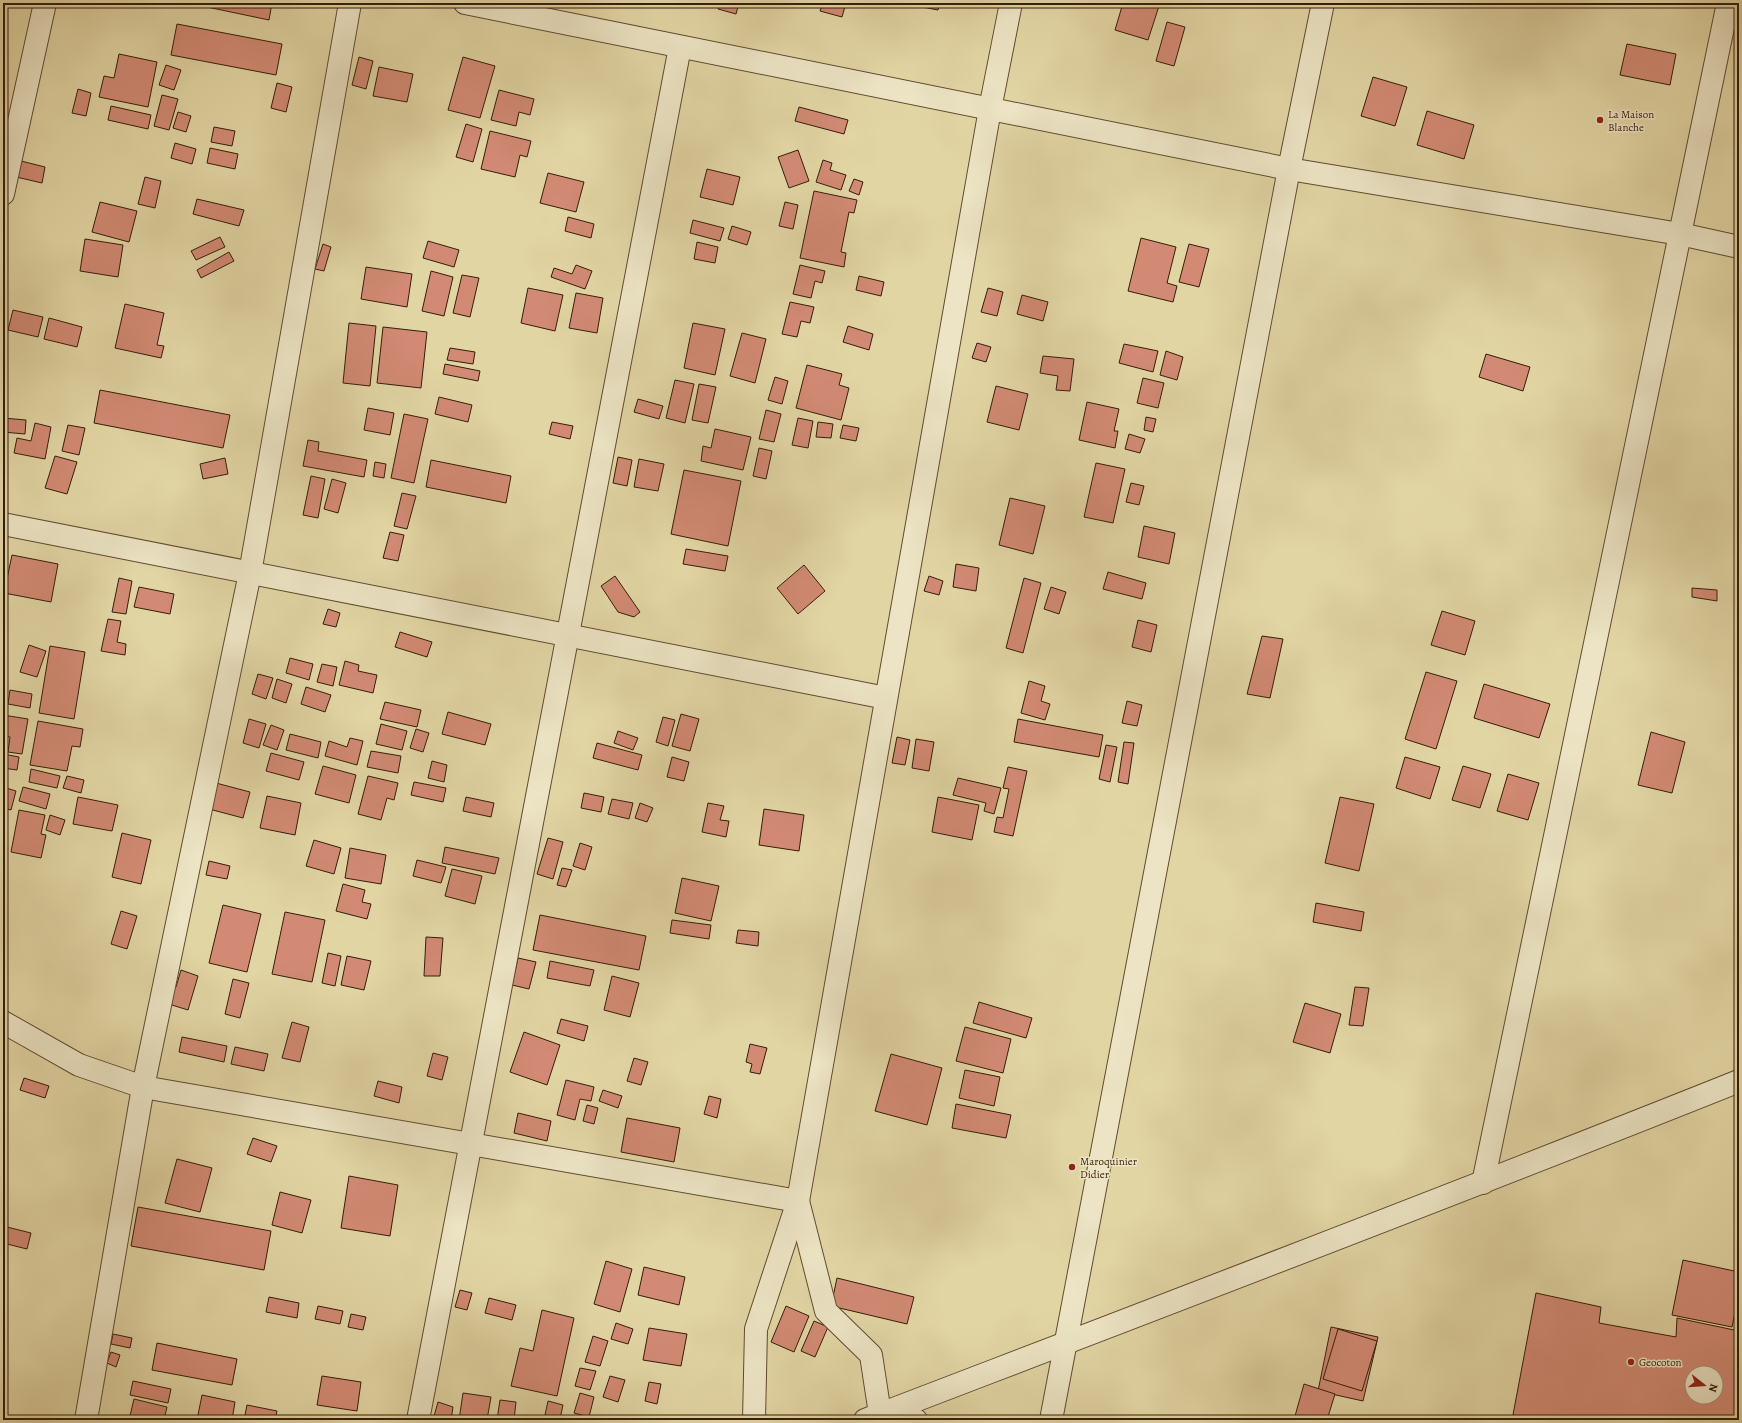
<svg xmlns="http://www.w3.org/2000/svg" width="1742" height="1423" font-family="Alegreya,serif">
<style>
.building{fill:#d28a74;stroke:#351d08;fill-rule:evenodd}
.lines{fill:none;stroke-linecap:round;stroke-linejoin:round}
.minor-casing{stroke:#604b2f;stroke-width:24}
.minor{stroke:#ece4c4;stroke-width:22}
.poi-dot{fill:#8f2418;stroke:#ece4c4;stroke-width:1.5}
.labels{text-anchor:middle;dominant-baseline:central;stroke-width:3;stroke-linejoin:round;paint-order:stroke}
.poi-label{font-size:11px;fill:#351d08;stroke:#ece4c4;text-anchor:start}
</style>
<rect width="100%" height="100%" fill="#e2d5a4"/>
<filter id="stains"><feTurbulence type="fractalNoise" baseFrequency=".005" numOctaves="4"/><feColorMatrix values="0 0 0 0 .2 0 0 0 0 .09 0 0 0 0 .02 0 0 0 .5 -.17"/></filter>
<radialGradient id="worn" r=".72"><stop offset=".6" stop-color="#630" stop-opacity="0"/><stop offset="1" stop-color="#630" stop-opacity=".3"/></radialGradient>
<g class="building">
<polygon points="188,3 272,3 269,20"/>
<polygon points="720,3 739,3 736,14 718,9"/>
<polygon points="823,3 846,3 842,17 820,11"/>
<polygon points="902,3 940,3 938,10"/>
<polygon points="1123,3 1160,3 1148,40 1115,30"/>
<polygon points="1167,22 1185,27 1174,66 1156,61"/>
<polygon points="177,24 282,44 276,75 171,55"/>
<polygon points="1627,44 1676,54 1670,85 1620,75"/>
<polygon points="119,54 157,62 148,107 99,97 104,76 114,78"/>
<polygon points="359,57 373,61 366,89 352,85"/>
<polygon points="463,57 495,66 480,118 448,110"/>
<polygon points="166,65 181,70 174,90 159,85"/>
<polygon points="379,67 413,74 407,102 373,96"/>
<polygon points="1373,77 1407,87 1395,126 1361,116"/>
<polygon points="277,83 292,87 286,112 271,108"/>
<polygon points="78,89 91,93 86,116 72,113"/>
<polygon points="499,90 534,99 530,115 519,112 516,126 491,120"/>
<polygon points="162,95 178,99 169,130 154,126"/>
<polygon points="111,106 151,115 148,129 108,120"/>
<polygon points="799,107 848,120 844,134 795,121"/>
<polygon points="1427,111 1474,125 1464,159 1417,145"/>
<polygon points="178,112 191,116 186,132 173,128"/>
<polygon points="466,124 482,129 473,162 456,157"/>
<polygon points="214,127 235,131 232,146 211,142"/>
<polygon points="490,131 531,141 527,157 520,155 515,177 481,169"/>
<polygon points="175,143 196,149 192,164 171,158"/>
<polygon points="210,148 238,154 235,169 207,163"/>
<polygon points="798,150 809,181 789,188 778,157"/>
<polygon points="17,160 45,167 42,183 12,176"/>
<polygon points="823,160 832,163 830,170 846,175 841,190 816,182"/>
<polygon points="707,169 740,177 733,205 700,197"/>
<polygon points="548,173 584,182 576,212 540,203"/>
<polygon points="145,177 161,181 155,208 138,204"/>
<polygon points="854,179 863,182 859,195 849,191"/>
<polygon points="814,191 857,200 854,213 849,212 841,252 846,253 844,267 800,258"/>
<polygon points="197,199 244,210 239,226 193,214"/>
<polygon points="100,202 137,211 129,242 92,232"/>
<polygon points="785,202 798,205 793,229 779,226"/>
<polygon points="568,217 594,224 591,238 565,231"/>
<polygon points="693,220 724,228 720,241 690,233"/>
<polygon points="732,226 751,232 747,245 728,239"/>
<polygon points="220,237 225,247 196,260 191,251"/>
<polygon points="1141,238 1176,247 1167,283 1177,286 1173,302 1128,291"/>
<polygon points="85,239 123,245 118,277 80,271"/>
<polygon points="428,241 459,250 454,267 423,258"/>
<polygon points="697,242 718,247 715,263 694,259"/>
<polygon points="323,244 331,247 324,271 315,269"/>
<polygon points="1189,244 1209,249 1199,287 1179,282"/>
<polygon points="229,252 234,261 201,278 197,270"/>
<polygon points="576,265 592,271 585,289 551,277 554,268 572,274"/>
<polygon points="800,265 825,271 822,283 815,281 811,298 793,294"/>
<polygon points="366,267 412,274 407,307 361,299"/>
<polygon points="431,271 453,277 444,316 422,311"/>
<polygon points="462,275 479,278 470,317 453,313"/>
<polygon points="859,276 884,282 881,296 856,290"/>
<polygon points="528,288 563,295 555,331 521,323"/>
<polygon points="988,288 1003,292 997,316 981,312"/>
<polygon points="576,293 603,298 597,333 569,328"/>
<polygon points="1022,295 1048,302 1043,321 1017,314"/>
<polygon points="790,302 814,307 810,323 801,321 797,337 782,334"/>
<polygon points="125,304 164,313 157,345 164,346 161,358 115,348"/>
<polygon points="13,310 43,317 38,337 8,330"/>
<polygon points="49,318 82,327 77,347 44,339"/>
<polygon points="349,323 376,326 370,386 343,383"/>
<polygon points="693,323 725,329 715,375 684,368"/>
<polygon points="848,326 873,334 869,350 843,342"/>
<polygon points="383,327 427,332 421,388 377,383"/>
<polygon points="742,333 766,339 755,383 730,376"/>
<polygon points="977,343 991,347 986,362 972,358"/>
<polygon points="1124,344 1158,351 1153,372 1119,363"/>
<polygon points="450,348 475,352 473,364 447,360"/>
<polygon points="1166,351 1183,357 1177,380 1160,375"/>
<polygon points="1486,354 1530,367 1523,391 1479,377"/>
<polygon points="1043,356 1074,359 1070,391 1056,390 1058,376 1040,373"/>
<polygon points="445,364 480,371 478,381 443,374"/>
<polygon points="807,365 842,374 839,385 849,388 841,420 796,408"/>
<polygon points="775,377 788,381 782,404 768,400"/>
<polygon points="1143,378 1164,383 1158,408 1137,403"/>
<polygon points="675,380 694,384 685,423 666,418"/>
<polygon points="699,384 716,387 708,423 692,420"/>
<polygon points="996,386 1028,394 1019,430 987,422"/>
<polygon points="100,390 230,415 223,448 94,423"/>
<polygon points="439,397 472,405 468,422 435,414"/>
<polygon points="638,399 663,406 659,419 634,412"/>
<polygon points="1087,402 1119,409 1114,431 1118,431 1115,448 1079,440"/>
<polygon points="368,408 394,413 390,435 364,430"/>
<polygon points="766,410 781,414 774,442 759,439"/>
<polygon points="404,414 428,419 414,483 391,478"/>
<polygon points="1146,417 1156,419 1153,432 1144,430"/>
<polygon points="3,418 26,420 25,434 3,432"/>
<polygon points="798,418 813,421 808,448 792,445"/>
<polygon points="552,422 573,426 570,439 549,434"/>
<polygon points="818,422 833,424 831,438 816,437"/>
<polygon points="35,423 51,427 45,459 14,453 17,438 31,441"/>
<polygon points="68,425 85,428 79,455 62,451"/>
<polygon points="843,425 859,428 856,441 840,438"/>
<polygon points="715,429 751,437 743,470 701,461 703,446 711,448"/>
<polygon points="1129,434 1145,439 1140,453 1125,449"/>
<polygon points="308,440 319,442 318,451 367,460 364,477 303,466"/>
<polygon points="759,448 772,451 766,479 753,476"/>
<polygon points="55,456 77,462 67,494 45,488"/>
<polygon points="618,457 632,460 627,486 613,483"/>
<polygon points="225,458 228,474 203,479 200,464"/>
<polygon points="639,459 664,464 658,491 634,487"/>
<polygon points="431,460 511,476 506,503 426,487"/>
<polygon points="375,462 386,464 384,478 373,476"/>
<polygon points="1096,463 1125,469 1113,523 1084,517"/>
<polygon points="684,470 741,481 728,546 671,534"/>
<polygon points="311,476 325,479 318,518 303,515"/>
<polygon points="332,479 346,483 338,513 324,509"/>
<polygon points="1131,483 1144,486 1139,505 1126,502"/>
<polygon points="402,493 416,496 407,529 394,526"/>
<polygon points="1010,498 1045,506 1033,554 999,545"/>
<polygon points="1144,526 1175,533 1169,564 1138,557"/>
<polygon points="390,532 404,535 398,561 383,558"/>
<polygon points="686,549 728,556 725,571 683,564"/>
<polygon points="12,555 58,564 51,602 4,593"/>
<polygon points="956,564 979,568 976,591 953,587"/>
<polygon points="804,565 825,591 798,614 777,588"/>
<polygon points="1108,572 1146,583 1142,599 1103,589"/>
<polygon points="615,576 640,612 634,617 618,612 601,586"/>
<polygon points="929,576 943,581 939,595 924,591"/>
<polygon points="119,578 132,581 126,614 112,612"/>
<polygon points="1024,578 1041,583 1023,653 1006,648"/>
<polygon points="139,587 174,594 170,614 134,607"/>
<polygon points="1051,587 1066,592 1059,614 1044,609"/>
<polygon points="1692,588 1717,590 1717,601 1692,597"/>
<polygon points="328,609 340,613 336,627 323,624"/>
<polygon points="1442,611 1475,621 1465,655 1431,645"/>
<polygon points="108,619 121,621 117,642 126,644 125,655 101,651"/>
<polygon points="1138,620 1157,625 1151,652 1132,647"/>
<polygon points="400,632 432,642 427,657 395,647"/>
<polygon points="1262,636 1283,639 1270,698 1247,694"/>
<polygon points="29,645 46,651 37,677 20,672"/>
<polygon points="50,646 85,652 74,719 39,713"/>
<polygon points="290,658 313,664 309,680 286,673"/>
<polygon points="345,661 359,665 358,671 377,675 373,693 339,685"/>
<polygon points="322,664 337,667 333,686 317,682"/>
<polygon points="1426,672 1457,681 1436,749 1405,739"/>
<polygon points="258,674 273,678 266,699 252,694"/>
<polygon points="277,679 292,684 286,703 272,698"/>
<polygon points="1029,681 1045,686 1041,701 1050,704 1045,720 1021,713"/>
<polygon points="1484,684 1550,704 1539,738 1474,718"/>
<polygon points="306,687 331,695 325,712 301,704"/>
<polygon points="10,690 32,694 30,708 8,704"/>
<polygon points="1127,701 1142,705 1137,726 1122,723"/>
<polygon points="385,702 421,710 417,727 380,719"/>
<polygon points="448,712 491,724 485,745 442,734"/>
<polygon points="681,714 699,719 690,751 672,746"/>
<polygon points="3,715 28,719 22,754 8,752 10,737 3,736"/>
<polygon points="663,717 675,720 668,746 656,742"/>
<polygon points="249,719 266,724 259,748 243,743"/>
<polygon points="1018,719 1103,735 1099,757 1014,742"/>
<polygon points="38,721 83,729 80,747 72,746 67,771 30,765"/>
<polygon points="381,724 407,731 402,750 376,744"/>
<polygon points="271,725 284,730 277,750 263,745"/>
<polygon points="416,729 429,733 423,752 410,748"/>
<polygon points="618,731 638,738 633,750 614,743"/>
<polygon points="1651,732 1685,742 1672,793 1638,785"/>
<polygon points="290,734 321,742 318,758 286,750"/>
<polygon points="897,737 910,740 905,765 892,763"/>
<polygon points="350,738 363,741 357,765 325,756 329,741 347,747"/>
<polygon points="916,739 934,742 929,771 912,768"/>
<polygon points="1124,742 1134,743 1128,784 1118,782"/>
<polygon points="597,743 642,755 638,770 593,758"/>
<polygon points="1106,745 1117,747 1110,782 1099,779"/>
<polygon points="371,751 401,756 398,773 367,767"/>
<polygon points="271,753 304,762 299,780 266,771"/>
<polygon points="3,754 19,757 17,770 3,768"/>
<polygon points="672,757 689,762 684,781 667,777"/>
<polygon points="1405,757 1440,767 1430,799 1396,788"/>
<polygon points="432,761 447,765 444,782 428,778"/>
<polygon points="323,766 356,775 349,803 315,794"/>
<polygon points="1463,766 1491,774 1480,808 1452,800"/>
<polygon points="1008,767 1027,771 1013,836 994,832 997,817 1003,818 1009,789 1003,788"/>
<polygon points="31,769 60,776 57,788 29,782"/>
<polygon points="1508,774 1539,783 1528,820 1497,811"/>
<polygon points="67,776 84,780 81,793 63,788"/>
<polygon points="368,776 398,783 394,800 387,798 381,820 358,814"/>
<polygon points="958,778 1001,788 994,814 984,811 986,803 953,795"/>
<polygon points="414,782 446,788 443,802 411,795"/>
<polygon points="216,783 250,792 243,818 209,809"/>
<polygon points="3,787 16,791 11,810 3,808"/>
<polygon points="23,787 50,794 46,809 19,801"/>
<polygon points="584,793 604,797 601,812 581,808"/>
<polygon points="267,796 301,803 295,835 260,828"/>
<polygon points="78,797 118,805 112,831 73,824"/>
<polygon points="466,797 494,803 491,817 463,811"/>
<polygon points="938,797 979,805 972,840 932,832"/>
<polygon points="1340,797 1374,804 1359,871 1325,863"/>
<polygon points="612,799 633,803 629,819 608,814"/>
<polygon points="640,803 653,808 647,822 635,818"/>
<polygon points="708,803 724,806 720,820 729,821 726,837 702,832"/>
<polygon points="764,809 804,815 799,851 759,845"/>
<polygon points="19,810 45,815 41,834 46,835 41,858 11,852"/>
<polygon points="50,815 65,820 60,835 46,830"/>
<polygon points="122,833 151,840 141,884 112,877"/>
<polygon points="3,838 7,839 3,858"/>
<polygon points="548,838 563,842 553,879 537,874"/>
<polygon points="314,840 341,848 334,874 306,866"/>
<polygon points="580,843 592,847 585,870 573,866"/>
<polygon points="445,847 499,858 495,874 442,863"/>
<polygon points="350,848 386,855 381,884 345,878"/>
<polygon points="417,860 446,867 441,883 413,876"/>
<polygon points="209,861 230,866 227,879 206,875"/>
<polygon points="562,868 572,870 566,887 557,885"/>
<polygon points="452,869 482,876 475,904 445,896"/>
<polygon points="682,878 719,886 711,921 675,913"/>
<polygon points="343,884 365,890 362,902 371,904 367,919 336,911"/>
<polygon points="1316,903 1364,912 1361,931 1313,922"/>
<polygon points="223,905 261,914 247,972 209,963"/>
<polygon points="121,911 137,916 127,949 111,944"/>
<polygon points="285,912 325,920 312,982 272,974"/>
<polygon points="540,915 646,936 639,970 533,950"/>
<polygon points="672,920 711,925 709,939 670,933"/>
<polygon points="738,930 759,932 758,946 736,943"/>
<polygon points="426,937 443,938 440,976 424,976"/>
<polygon points="328,953 341,956 335,986 322,983"/>
<polygon points="347,956 371,961 364,990 341,985"/>
<polygon points="518,958 536,962 529,989 512,985"/>
<polygon points="550,961 594,970 590,986 547,978"/>
<polygon points="181,970 198,976 188,1010 162,1002 167,985 176,987"/>
<polygon points="612,976 639,983 630,1017 604,1010"/>
<polygon points="233,979 249,983 240,1018 225,1014"/>
<polygon points="1355,987 1369,988 1363,1026 1349,1025"/>
<polygon points="979,1002 1032,1018 1026,1038 973,1023"/>
<polygon points="1305,1003 1341,1014 1330,1053 1293,1042"/>
<polygon points="561,1019 588,1026 584,1041 557,1033"/>
<polygon points="292,1022 309,1027 300,1062 282,1058"/>
<polygon points="965,1027 1011,1039 1003,1073 956,1061"/>
<polygon points="524,1032 560,1045 547,1085 510,1072"/>
<polygon points="182,1037 227,1046 224,1062 179,1052"/>
<polygon points="750,1044 767,1048 760,1074 750,1072 752,1064 746,1062"/>
<polygon points="235,1047 268,1054 264,1071 231,1064"/>
<polygon points="433,1053 448,1057 442,1080 427,1076"/>
<polygon points="891,1054 942,1068 927,1125 875,1111"/>
<polygon points="634,1058 648,1062 641,1085 627,1081"/>
<polygon points="965,1070 1000,1077 994,1106 959,1098"/>
<polygon points="24,1078 49,1086 45,1098 20,1090"/>
<polygon points="566,1080 594,1087 591,1101 580,1099 575,1120 557,1115"/>
<polygon points="378,1081 402,1087 399,1103 374,1096"/>
<polygon points="603,1090 622,1096 618,1108 599,1101"/>
<polygon points="709,1096 721,1099 717,1118 704,1114"/>
<polygon points="956,1104 1011,1115 1006,1138 952,1128"/>
<polygon points="587,1105 598,1108 594,1124 583,1121"/>
<polygon points="518,1113 551,1121 547,1141 514,1133"/>
<polygon points="627,1118 680,1128 674,1162 621,1152"/>
<polygon points="253,1138 277,1146 271,1162 247,1154"/>
<polygon points="177,1159 212,1168 200,1212 165,1203"/>
<polygon points="349,1176 398,1185 390,1236 341,1228"/>
<polygon points="280,1192 311,1200 302,1233 272,1225"/>
<polygon points="138,1207 271,1231 264,1270 131,1246"/>
<polygon points="3,1226 31,1233 27,1249 3,1243"/>
<polygon points="1683,1260 1739,1272 1739,1293 1732,1327 1672,1315"/>
<polygon points="606,1261 632,1269 620,1312 594,1304"/>
<polygon points="644,1267 685,1277 679,1305 638,1295"/>
<polygon points="837,1278 914,1297 907,1324 831,1306"/>
<polygon points="460,1290 472,1293 467,1310 455,1307"/>
<path d="M1536,1293L1601,1307L1599,1323L1676,1337L1677,1318L1739,1331V1420H1512ZM1692,1373H1716V1397H1692Z"/>
<polygon points="269,1297 299,1303 297,1318 266,1312"/>
<polygon points="489,1298 516,1305 512,1320 485,1313"/>
<polygon points="318,1306 343,1311 340,1324 315,1319"/>
<polygon points="786,1306 809,1316 794,1352 771,1342"/>
<polygon points="542,1310 574,1318 557,1396 511,1386 520,1348 533,1351"/>
<polygon points="351,1314 366,1317 363,1330 348,1327"/>
<polygon points="814,1321 828,1327 815,1357 801,1351"/>
<polygon points="616,1323 633,1329 628,1344 611,1339"/>
<polygon points="1331,1327 1378,1337 1363,1401 1318,1391"/>
<polygon points="649,1328 687,1334 681,1366 643,1360"/>
<polygon points="1338,1329 1377,1341 1362,1391 1323,1379"/>
<polygon points="113,1334 132,1338 130,1348 111,1344"/>
<polygon points="593,1336 608,1341 600,1366 585,1362"/>
<polygon points="157,1343 237,1359 232,1385 152,1370"/>
<polygon points="111,1352 120,1355 116,1367 107,1363"/>
<polygon points="580,1368 596,1371 590,1390 575,1386"/>
<polygon points="322,1376 361,1382 357,1411 317,1405"/>
<polygon points="610,1376 625,1380 618,1402 603,1397"/>
<polygon points="133,1381 171,1389 168,1403 130,1395"/>
<polygon points="649,1382 661,1384 657,1404 645,1401"/>
<polygon points="1304,1384 1335,1394 1327,1420 1309,1420 1295,1416"/>
<polygon points="463,1393 491,1397 487,1420 459,1420"/>
<polygon points="580,1393 594,1397 589,1417 574,1413"/>
<polygon points="202,1395 235,1402 232,1420 197,1420"/>
<polygon points="134,1399 167,1407 164,1420 129,1420"/>
<polygon points="500,1400 516,1402 514,1420 497,1420"/>
<polygon points="548,1401 563,1405 560,1419 545,1415"/>
<polygon points="438,1402 453,1407 451,1420 433,1420"/>
<polygon points="247,1405 277,1411 275,1420 244,1420"/>
</g>
<g class="lines">
<defs>
<g id="minor">
<polyline points="465,3 1289,169 1680,234 1739,247"/>
<polyline points="3,194 45,3"/>
<polyline points="3,524 886,698"/>
<polyline points="3,1022 79,1065 143,1087 798,1201 826,1311 871,1355 880,1414 916,1420"/>
<polyline points="1483,1183 1728,3"/>
<polyline points="86,1420 143,1087 250,573 350,3"/>
<polyline points="418,1420 680,47"/>
<polyline points="754,1420 756,1329 798,1201 990,109 1011,3"/>
<path d="M865,1420C1157,1308 1449,1197 1739,1081"/>
<polyline points="1051,1420 1289,169 1323,3"/>
</g>
</defs>
<use href="#minor" class="minor-casing"/>
<use href="#minor" class="minor"/>
</g>
<g class="poi-dot">
<circle cx="1600" cy="120" r="4"/>
<circle cx="1072" cy="1167" r="4"/>
<circle cx="1631" cy="1362" r="4"/>
</g>
<g class="labels">
<g class="poi-label">
<text x="1608" y="114">La Maison<tspan x="1608" dy="13">Blanche</tspan></text>
<text x="1080" y="1161">Maroquinier<tspan x="1080" dy="13">Didier</tspan></text>
<text x="1639" y="1362">Geocoton</text>
</g>
</g>
<rect width="1742" height="1423" fill="none" stroke="#e2d5a4" stroke-width="16"/>
<rect x="4" y="4" width="1734" height="1415" fill="none" stroke="#351d08" stroke-width="2"/>
<rect x="8" y="8" width="1726" height="1407" fill="none" stroke="#351d08"/>
<g transform="translate(1704 1385) rotate(107)"><circle r="19" fill="#ece4c4" stroke="#a39479"/>
<path d="M0-3L7 15L0 10L-7 15Z" fill="#8f2418"/>
<text y="-6" font-size="11" font-weight="bold" text-anchor="middle" fill="#351d08">N</text>
</g>
<rect width="100%" height="100%" filter="url(#stains)"/>
<rect width="100%" height="100%" fill="url(#worn)"/>
</svg>
